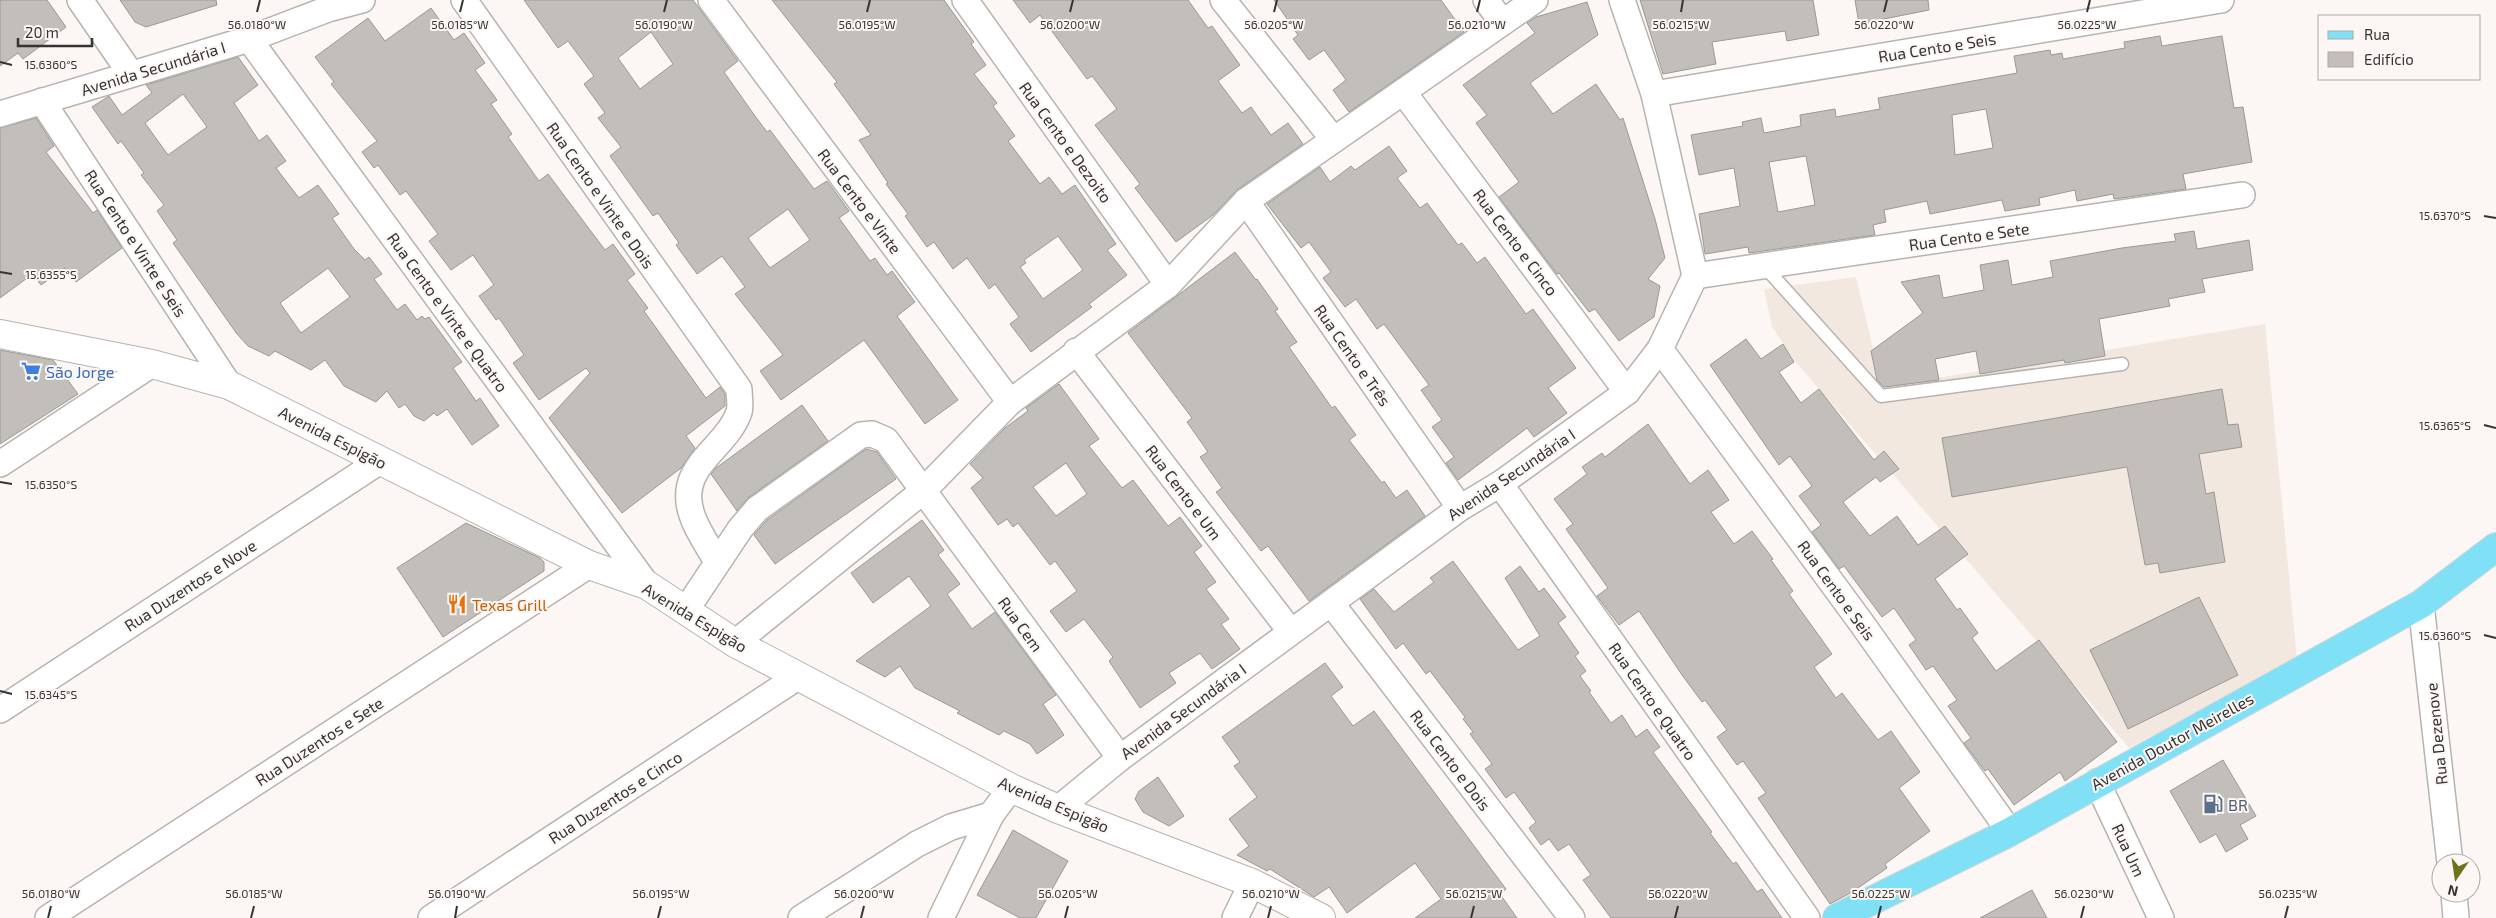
<svg xmlns="http://www.w3.org/2000/svg" width="2496" height="918" font-family="'Exo 2',sans-serif">
<style>
.built{fill:#f3e8e0}
.building{fill:#c2beba;stroke:#9c9895;fill-rule:evenodd}
.lines{fill:none;stroke-linecap:round;stroke-linejoin:round}
.service-casing{stroke:#b7b3b0;stroke-width:15}
.minor-casing{stroke:#b7b3b0;stroke-width:28}
.tertiary-casing{stroke:#b7b3b0;stroke-width:30}
.primary-casing{stroke:#d7d6d6;stroke-width:30}
.service{stroke:#fff;stroke-width:12}
.minor{stroke:#fff;stroke-width:25}
.tertiary{stroke:#fff;stroke-width:28}
.primary{stroke:#80e0f5;stroke-width:28}
.ticks{fill:none;stroke:#363433;stroke-width:2}
.labels{text-anchor:middle;dominant-baseline:central;stroke-width:4;stroke-linejoin:round;paint-order:stroke}
.street-label{font-size:16px;fill:#363433;stroke:#fcf7f4}
.shop-label{font-size:16px;fill:#366cbe;stroke:#fcf7f4;text-anchor:start}
.food-label{font-size:16px;fill:#c56008;stroke:#fcf7f4;text-anchor:start}
.service-label{font-size:16px;fill:#4e5e75;stroke:#fcf7f4;text-anchor:start}
.ticks-label{font-size:12px;text-anchor:middle;fill:#363433;stroke:#fcf7f4;stroke-width:4;stroke-linejoin:round;paint-order:stroke}
</style>
<rect width="100%" height="100%" fill="#fcf7f4"/>
<polygon class="built" points="1856,277 1882,387 2265,324 2297,660 2129,748 1795,361 1772,327 1764,289"/>
<g class="building">
<polygon points="0,0 47,0 66,27 23,59 18,53 0,66"/>
<polygon points="120,0 216,0 217,5 146,27 135,22"/>
<path d="M524,0H693L738,61L724,72L755,116L767,132L770,130L814,189L827,181L849,211L839,218L870,261L875,258L887,275L892,271L915,302L897,316L958,400L925,424L864,340L781,400L760,371L783,355L735,294L745,287L722,256L697,274L676,245L679,243L658,213L653,216L610,156L621,147L598,118L605,113L584,84L594,76L568,41L558,48ZM651,32L673,64L640,89L618,58ZM788,209L810,240L770,268L748,238Z"/>
<path d="M772,0H944L974,42L971,44L986,65L974,74L997,103L993,106L1015,136L1008,141L1040,184L1049,177L1062,194L1075,185L1116,244L1107,250L1127,275L1089,304L1092,307L1031,352L1010,324L1019,317L995,284L989,289L967,258L953,269L934,242L927,247L905,216L908,214L886,184L888,183L859,140L871,135L834,84L837,82ZM1058,236L1083,270L1043,299L1020,267L1026,263L1024,260Z"/>
<polygon points="1013,0 1188,0 1208,28 1212,26 1240,65 1218,81 1242,113 1251,107 1271,135 1288,123 1303,144 1238,189 1213,215 1176,242 1135,188 1140,184 1095,125 1117,109 1092,76 1087,79 1040,15 1030,23"/>
<polygon points="1274,0 1441,0 1464,32 1349,112 1333,90 1346,80 1324,50 1309,60 1293,39 1298,35"/>
<polygon points="1640,0 1813,0 1819,35 1787,41 1785,31 1712,42 1716,64 1663,74"/>
<polygon points="1855,0 1928,0 1929,10 1859,24"/>
<polygon points="1587,2 1598,35 1530,83 1553,114 1596,84 1620,120 1623,118 1655,219 1665,258 1648,279 1660,286 1654,317 1619,341 1595,309 1589,312 1559,273 1557,274 1499,197 1519,182 1476,123 1487,115 1463,85 1535,33 1527,23 1536,17"/>
<polygon points="431,8 454,40 464,33 485,63 475,70 497,100 491,104 512,134 508,137 539,181 548,174 605,250 613,244 635,274 627,280 648,308 644,311 706,398 720,387 725,394 725,406 686,436 695,448 681,468 622,513 549,418 590,373 586,368 539,400 513,363 524,355 499,318 496,320 479,296 494,285 473,255 451,270 429,241 438,234 406,191 400,195 378,165 374,168 362,152 377,141 331,84 334,82 315,57 368,18 385,41"/>
<path d="M2160,36L2162,46L2222,36L2234,108L2243,107L2252,162L2183,174L2186,189L2114,199L2113,194L2077,201L2075,190L2039,198L2040,205L2005,211L2002,200L1930,214L1927,201L1884,210L1886,222L1873,225L1875,235L1749,253L1748,247L1705,254L1699,214L1740,206L1734,168L1699,175L1691,135L1743,126L1742,122L1761,118L1764,133L1801,126L1800,115L1835,109L1836,117L1880,109L1878,98L2017,73L2014,56L2050,50L2051,55L2062,53L2063,59L2125,48L2124,42ZM1986,109L1993,148L1955,155L1952,115ZM1806,156L1815,205L1778,212L1769,162Z"/>
<path d="M238,57L258,85L234,103L259,141L267,135L286,161L276,168L299,198L318,185L339,214L332,218L354,249L365,260L369,257L382,274L374,279L397,310L405,304L417,320L422,316L425,319L429,317L462,362L453,368L476,401L480,398L499,426L472,445L447,409L437,416L434,413L424,421L414,416L405,404L399,408L387,391L376,402L344,386L325,360L311,370L275,351L269,356L248,346L237,334L173,243L177,240L157,211L164,205L141,175L144,173L121,141L118,144L92,107L109,96L122,115L152,93L146,85ZM183,94L207,127L168,155L145,123ZM328,268L350,297L301,333L280,303Z"/>
<polygon points="36,118 54,146 46,152 93,213 97,210 122,248 76,282 65,268 41,285 34,276 32,278 30,276 0,298 0,128"/>
<polygon points="1389,146 1407,171 1397,178 1420,208 1427,203 1458,245 1462,243 1477,263 1485,257 1526,314 1533,309 1576,368 1548,388 1567,413 1534,437 1527,428 1458,480 1446,463 1454,457 1432,427 1442,420 1421,390 1429,385 1384,324 1377,329 1356,299 1345,307 1323,278 1331,272 1309,242 1301,248 1267,204 1320,167 1330,182 1351,166 1355,170"/>
<polygon points="2194,231 2197,249 2249,240 2253,270 2202,279 2205,292 2168,299 2170,306 2099,319 2105,356 2065,363 2064,360 1980,374 1976,351 1935,359 1939,380 1884,387 1877,380 1871,351 1923,313 1901,282 1939,275 1943,298 1984,290 1980,265 2008,260 2012,285 2053,277 2050,261 2122,248 2176,241 2174,234"/>
<polygon points="1235,252 1256,280 1257,279 1278,309 1275,311 1297,342 1289,347 1332,408 1335,406 1356,435 1349,440 1382,483 1384,481 1396,498 1407,490 1425,516 1309,601 1268,546 1261,551 1216,492 1222,488 1200,457 1208,452 1187,422 1192,418 1128,333"/>
<polygon points="1746,339 1761,359 1783,344 1794,362 1779,372 1801,403 1819,389 1874,460 1884,451 1899,469 1880,482 1876,477 1843,502 1870,536 1897,516 1918,545 1945,526 1968,554 1935,579 1957,610 1960,608 1978,633 1972,638 1996,671 2039,640 2117,742 2065,781 2060,772 2014,805 1988,769 1985,771 1964,743 1971,738 1948,706 1957,700 1933,666 1926,670 1909,645 1916,640 1894,608 1882,617 1844,566 1839,569 1812,532 1821,525 1799,496 1812,486 1790,456 1779,465 1710,365"/>
<polygon points="0,350 53,360 78,394 0,444"/>
<path d="M1059,384L1099,439L1089,446L1122,488L1133,480L1168,526L1180,517L1202,546L1194,552L1216,582L1206,589L1229,619L1221,624L1240,649L1212,669L1200,653L1169,673L1176,683L1140,708L1109,661L1113,657L1084,619L1066,632L1050,611L1077,591L1055,561L1050,565L1018,523L1013,527L1007,519L998,525L971,488L983,478L970,464L1005,428L1028,411L1026,408ZM1066,463L1087,494L1056,516L1033,487Z"/>
<polygon points="2222,389 2228,425 2238,424 2242,447 2199,454 2206,494 2214,492 2225,562 2160,573 2158,563 2145,565 2127,467 1952,497 1942,438"/>
<polygon points="802,405 828,441 749,497 737,511 711,474 716,468"/>
<polygon points="1648,424 1690,484 1708,470 1729,500 1711,512 1734,544 1752,531 1773,559 1771,560 1793,591 1789,594 1832,654 1814,667 1836,698 1842,693 1878,740 1891,731 1920,772 1899,788 1930,831 1885,864 1887,868 1852,892 1830,904 1758,798 1766,793 1743,761 1737,765 1717,737 1727,730 1705,700 1702,702 1682,675 1639,611 1619,625 1597,596 1608,588 1566,529 1573,524 1554,499 1587,474 1582,467 1602,453 1605,457"/>
<polygon points="866,449 877,452 896,479 775,564 754,535 767,520"/>
<polygon points="922,520 944,550 938,555 960,584 947,594 972,629 995,612 1056,695 1043,704 1064,735 1037,754 1030,744 1004,731 999,735 957,713 960,711 915,688 900,666 885,677 856,661 931,606 909,576 873,603 851,573"/>
<polygon points="466,523 540,558 544,562 544,571 443,637 397,568"/>
<polygon points="1453,561 1518,650 1540,636 1505,578 1520,566 1539,592 1544,588 1566,617 1558,623 1579,653 1575,656 1586,671 1580,676 1591,691 1589,692 1611,723 1622,715 1636,737 1647,729 1660,747 1653,752 1712,832 1710,833 1733,864 1736,862 1757,892 1762,889 1782,918 1611,918 1583,880 1591,875 1569,844 1558,851 1549,839 1541,845 1529,828 1536,822 1514,792 1506,798 1485,769 1492,764 1470,734 1473,732 1463,719 1465,717 1430,671 1426,674 1403,643 1396,649 1360,599 1374,589 1394,612 1434,582 1430,578"/>
<polygon points="2199,597 2238,675 2128,729 2090,650"/>
<polygon points="1325,663 1343,687 1331,696 1353,726 1374,711 1506,889 1500,894 1517,918 1415,918 1441,899 1415,863 1347,913 1329,887 1314,897 1270,869 1267,871 1237,855 1249,846 1229,819 1257,797 1234,766 1240,762 1222,737"/>
<polygon points="2223,760 2256,816 2240,825 2248,839 2226,852 2216,834 2200,843 2170,791"/>
<polygon points="1158,777 1184,816 1169,826 1143,812 1135,799 1139,791"/>
<polygon points="1013,830 1068,861 1036,918 1020,918 977,895"/>
<polygon points="2032,890 2047,918 1980,918"/>
</g>
<g class="lines">
<defs>
<polyline id="service" points="1764,266 1881,396 2122,364"/>
<g id="minor">
<polyline points="80,0 131,74"/>
<path d="M464,0L739,389C739,396 741,406 739,412C726,450 675,466 692,515C697,531 709,547 717,562"/>
<polyline points="711,0 1010,402"/>
<polyline points="965,0 1168,285"/>
<polyline points="1223,0 1333,139"/>
<polyline points="1486,0 1502,22"/>
<polyline points="249,39 647,585"/>
<polyline points="1404,93 1627,392"/>
<polyline points="1654,94 2221,0"/>
<polyline points="42,101 229,385"/>
<polyline points="0,114 249,39 328,9 362,0"/>
<polyline points="1246,201 1460,508"/>
<polyline points="1695,276 2242,195"/>
<polyline points="1660,349 1860,621 2010,832"/>
<polyline points="1076,351 1291,632"/>
<polyline points="0,464 152,364"/>
<polyline points="1500,484 1807,918"/>
<polyline points="1331,603 1572,918"/>
<polyline points="2421,604 2450,863"/>
<polyline points="686,610 740,529 757,509 861,435 872,434 886,440 1120,758"/>
<polyline points="735,643 923,491 1010,402 1168,285 1246,201 1535,0"/>
<polyline points="0,710 380,461"/>
<polyline points="2097,782 2161,918"/>
<polyline points="1058,809 1120,758 1460,508 1500,484 1627,392 1660,349 1695,276 1654,94 1622,0"/>
<polyline points="2454,893 2456,918"/>
<polyline points="48,918 589,565"/>
<polyline points="431,918 799,676"/>
<polyline points="801,918 917,844 951,827 991,815"/>
<polyline points="941,918 991,815 1011,788"/>
<polyline points="1235,918 1252,883"/>
</g>
<polyline id="tertiary" points="0,334 152,364 229,385 589,565 647,585 735,643 1011,788 1058,809 1252,883 1321,918"/>
<polyline id="primary" points="1837,918 2010,832 2421,604 2496,547"/>
</defs>
<use href="#service" class="service-casing"/>
<use href="#minor" class="minor-casing"/>
<use href="#tertiary" class="tertiary-casing"/>
<use href="#primary" class="primary-casing"/>
<use href="#service" class="service"/>
<use href="#minor" class="minor"/>
<use href="#tertiary" class="tertiary"/>
<use href="#primary" class="primary"/>
</g>
<path class="ticks" d="M257,12L260,0M460,12L463,0M664,12L667,0M867,12L870,0M1070,12L1073,0M1274,12L1277,0M1477,12L1480,0M1681,12L1683,0M1884,12L1887,0M2087,12L2090,0M0,62L12,65M2484,216L2496,218M0,272L12,274M2484,425L2496,428M0,482L12,484M2484,635L2496,638M0,691L12,694M48,918L51,906M251,918L254,906M455,918L457,906M658,918L661,906M861,918L864,906M1065,918L1068,906M1268,918L1271,906M1471,918L1474,906M1675,918L1678,906M1878,918L1881,906M2081,918L2084,906M2285,918L2288,906"/>
<defs>
<symbol id="supermarket-bare" viewBox="-9 -9 18 18"><path d="M-6-5.5h2.5l.6 2H6L4.5 2H-2.5L-4.4-4H-6ZM-1.5 3.2a1.3 1.3 0 1 0 .1 0ZM3 3.2a1.3 1.3 0 1 0 .1 0Z" fill="#3f7fe0" stroke="#fcf7f4" stroke-width="2.5" paint-order="stroke"/></symbol>
<symbol id="restaurant-bare" viewBox="-9 -9 18 18"><path d="M-5-6h1v4h1v-4h1v4h1v-4h1v5L-1.5 .5V6h-2V.5L-5-1ZM5-6V6H3V1.5H1.5Q1.5-4 5-6Z" fill="#e8710a" stroke="#fcf7f4" stroke-width="2.5" paint-order="stroke"/></symbol>
<symbol id="fuel-bare" viewBox="-9 -9 18 18"><path d="M-5.5-6h7V0h2V4h1.3V-2.5L3-4.5l.8-.8L6-3V5H2.5V1h-1V6h-7ZM-4.2-4.7v3.2H.2V-4.7Z" fill="#5c6f8a" stroke="#fcf7f4" stroke-width="2.5" paint-order="stroke"/></symbol>
</defs>
<g fill-rule="evenodd">
<use href="#supermarket-bare" x="17" y="357" width="28" height="28"/>
<use href="#restaurant-bare" x="443" y="590" width="28" height="28"/>
<use href="#fuel-bare" x="2199" y="790" width="28" height="28"/>
</g>
<g class="labels">
<g class="street-label">
<text transform="translate(1937 47) rotate(-9)">Rua Cento e Seis</text>
<text transform="translate(153 68) rotate(-17)">Avenida Secundária I</text>
<text transform="translate(1066 142) rotate(54)">Rua Cento e Dezoito</text>
<text transform="translate(601 195) rotate(55)">Rua Cento e Vinte e Dois</text>
<text transform="translate(860 201) rotate(53)">Rua Cento e Vinte</text>
<text transform="translate(1969 236) rotate(-8)">Rua Cento e Sete</text>
<text transform="translate(1516 242) rotate(53)">Rua Cento e Cinco</text>
<text transform="translate(136 243) rotate(57)">Rua Cento e Vinte e Seis</text>
<text transform="translate(448 312) rotate(54)">Rua Cento e Vinte e Quatro</text>
<text transform="translate(1353 355) rotate(55)">Rua Cento e Três</text>
<text transform="translate(333 437) rotate(27)">Avenida Espigão</text>
<text transform="translate(1511 474) rotate(-34)">Avenida Secundária I</text>
<text transform="translate(1184 492) rotate(53)">Rua Cento e Um</text>
<text transform="translate(190 585) rotate(-33)">Rua Duzentos e Nove</text>
<text transform="translate(1837 590) rotate(54)">Rua Cento e Seis</text>
<text transform="translate(695 617) rotate(31)">Avenida Espigão</text>
<text transform="translate(1021 624) rotate(54)">Rua Cem</text>
<text transform="translate(1653 701) rotate(55)">Rua Cento e Quatro</text>
<text transform="translate(1183 711) rotate(-36)">Avenida Secundária I</text>
<text transform="translate(2436 734) rotate(-96)">Rua Dezenove</text>
<text transform="translate(319 741) rotate(-33)">Rua Duzentos e Sete</text>
<text transform="translate(2172 741) rotate(-29)">Avenida Doutor Meirelles</text>
<text transform="translate(1451 760) rotate(53)">Rua Cento e Dois</text>
<text transform="translate(615 797) rotate(-33)">Rua Duzentos e Cinco</text>
<text transform="translate(1054 804) rotate(23)">Avenida Espigão</text>
<text transform="translate(2129 850) rotate(65)">Rua Um</text>
</g>
<g class="shop-label">
<text x="46" y="371">São Jorge</text>
</g>
<g class="food-label">
<text x="472" y="604">Texas Grill</text>
</g>
<g class="service-label">
<text x="2228" y="804">BR</text>
</g>
</g>
<g class="ticks-label">
<text x="257" y="29">56.0180°W</text>
<text x="460" y="29">56.0185°W</text>
<text x="664" y="29">56.0190°W</text>
<text x="867" y="29">56.0195°W</text>
<text x="1070" y="29">56.0200°W</text>
<text x="1274" y="29">56.0205°W</text>
<text x="1477" y="29">56.0210°W</text>
<text x="1681" y="29">56.0215°W</text>
<text x="1884" y="29">56.0220°W</text>
<text x="2087" y="29">56.0225°W</text>
<text x="51" y="69">15.6360°S</text>
<text x="2445" y="220">15.6370°S</text>
<text x="51" y="279">15.6355°S</text>
<text x="2445" y="430">15.6365°S</text>
<text x="51" y="489">15.6350°S</text>
<text x="2445" y="640">15.6360°S</text>
<text x="51" y="699">15.6345°S</text>
<text x="51" y="898">56.0180°W</text>
<text x="254" y="898">56.0185°W</text>
<text x="457" y="898">56.0190°W</text>
<text x="661" y="898">56.0195°W</text>
<text x="864" y="898">56.0200°W</text>
<text x="1068" y="898">56.0205°W</text>
<text x="1271" y="898">56.0210°W</text>
<text x="1474" y="898">56.0215°W</text>
<text x="1678" y="898">56.0220°W</text>
<text x="1881" y="898">56.0225°W</text>
<text x="2084" y="898">56.0230°W</text>
<text x="2288" y="898">56.0235°W</text>
</g>
<rect x="2318" y="15" width="162" height="65" fill="#fcf7f4" stroke="#ada9a7"/>
<rect x="2328" y="31" width="25" height="8" fill="#80e0f5" stroke="#ada9a7"/>
<text x="2364" y="40" font-size="15" fill="#363433">Rua</text>
<rect x="2328" y="52" width="25" height="15" fill="#c2beba" stroke="#ada9a7"/>
<text x="2364" y="65" font-size="15" fill="#363433">Edifício</text>
<g transform="translate(2456 878) rotate(193)"><circle r="24" fill="#fcf7f4" stroke="#ada9a7"/>
<path d="M0-4L9 19L0 12L-9 19Z" fill="#6e741c"/>
<text y="-8" font-size="14" font-weight="bold" text-anchor="middle" fill="#363433">N</text>
</g>
<path d="M18 38v8h74v-8" fill="none" stroke="#363433" stroke-width="2.5"/>
<text x="25" y="38" font-size="15" fill="#363433" stroke="#fcf7f4" stroke-width="4" paint-order="stroke">20 m</text>
</svg>
